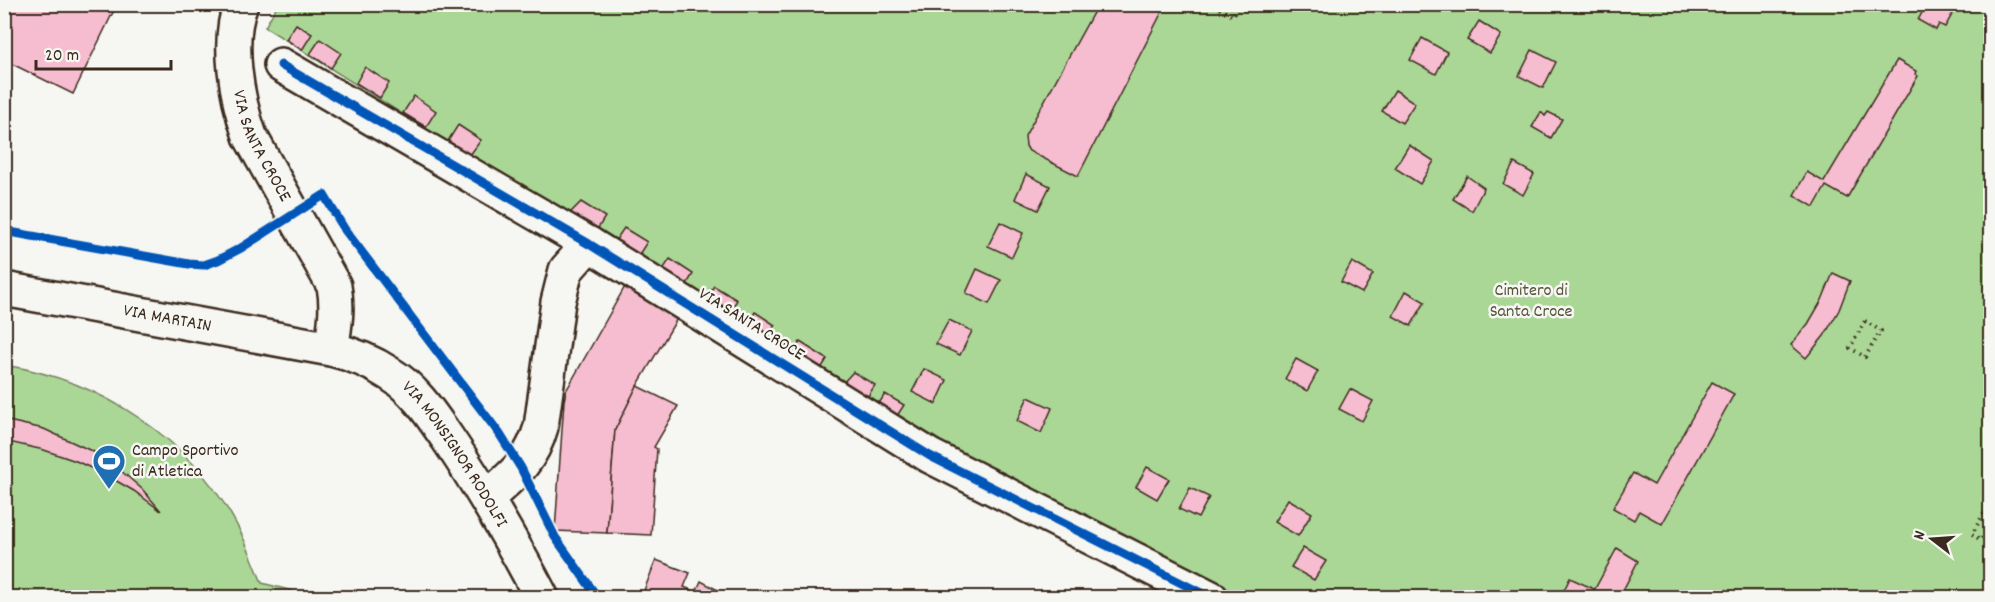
<svg xmlns="http://www.w3.org/2000/svg" width="1995" height="602" font-family="Dekko,sans-serif">
<style>
.green{fill:#abd796;stroke:#73805a;stroke-width:1.5}
.building{fill:#f6bdd0;stroke:#3b2a1e;stroke-width:1.5}
.lines{fill:none;stroke-linecap:round;stroke-linejoin:round}
.minor-casing{stroke:#3b2a1e;stroke-width:38}
.tertiary-casing{stroke:#3b2a1e;stroke-width:38}
.path{stroke:#3b2a1e;stroke-width:4;stroke-dasharray:1.5 4.5;stroke-linecap:butt}
.minor{stroke:#f6f6f2;stroke-width:33}
.tertiary{stroke:#f6f6f2;stroke-width:33}
.cycleway-casing{stroke:#f6f6f2;stroke-width:13}
.cycleway{stroke:#0057b8;stroke-width:9}
.labels{text-anchor:middle;dominant-baseline:central;stroke-width:5;stroke-linejoin:round;paint-order:stroke}
.street-label{font-size:18px;fill:#3b2a1e;stroke:#f6f6f2}
.park-label{font-size:18px;fill:#57553c;stroke:#f6f6f2}
.poi-label{font-size:18px;fill:#3b2a1e;stroke:#f6f6f2;text-anchor:start}
</style>
<rect width="100%" height="100%" fill="#f6f6f2"/>
<filter id="ink" filterUnits="userSpaceOnUse"><feTurbulence type="fractalNoise" baseFrequency=".0167" numOctaves="2"/><feDisplacementMap in="SourceGraphic" scale="12" xChannelSelector="R" yChannelSelector="G"/><feConvolveMatrix kernelMatrix="1 2 1 2 8 2 1 2 1" color-interpolation-filters="sRGB"/></filter>
<g filter="url(#ink)">
<g class="green">
<polygon points="278,4 1990,5 1990,597 1232,597 1087,523 938,453 265,27"/>
<path d="M4,365C102,380 193,440 239,529C248,547 255,565 262,583L293,591L292,597H5Z"/>
</g>
<g class="building">
<polygon points="4,4 117,4 73,94 4,60"/>
<polygon points="1098,4 1166,4 1078,176 1029,151 1026,146 1025,136"/>
<polygon points="1927,4 1958,4 1945,27 1939,24 1936,30 1918,20"/>
<polygon points="1479,21 1501,35 1490,53 1467,40"/>
<polygon points="296,24 312,34 302,50 286,39"/>
<polygon points="1422,38 1447,52 1436,74 1410,60"/>
<polygon points="320,39 341,53 331,68 310,54"/>
<polygon points="1532,50 1556,62 1543,88 1519,76"/>
<polygon points="1897,60 1916,71 1915,74 1918,76 1847,198 1826,186 1814,207 1794,195 1807,172 1824,182"/>
<polygon points="365,67 389,83 380,98 356,83"/>
<polygon points="1395,90 1415,103 1402,123 1382,111"/>
<polygon points="414,96 436,111 426,127 403,113"/>
<polygon points="1541,112 1545,116 1548,112 1562,119 1551,138 1532,127"/>
<polygon points="458,125 481,140 470,155 448,141"/>
<polygon points="1409,145 1434,161 1420,184 1395,168"/>
<polygon points="1514,163 1534,174 1523,195 1503,184"/>
<polygon points="1026,174 1050,186 1038,210 1015,199"/>
<polygon points="1467,176 1484,188 1472,211 1453,199"/>
<polygon points="581,202 605,217 595,233 567,216"/>
<polygon points="1000,222 1023,233 1012,257 988,246"/>
<polygon points="624,228 647,242 636,259 613,244"/>
<polygon points="670,259 693,274 684,289 660,274"/>
<polygon points="1352,262 1373,274 1362,293 1341,282"/>
<polygon points="977,269 1001,280 989,304 966,293"/>
<polygon points="1833,273 1850,281 1839,310 1824,336 1806,358 1791,345 1808,324 1822,300"/>
<polygon points="627,283 681,312 637,386 615,430 607,533 555,531 564,401 566,391"/>
<polygon points="714,286 737,300 727,316 704,301"/>
<polygon points="1406,291 1425,302 1411,326 1393,316"/>
<polygon points="755,312 775,325 765,340 746,327"/>
<polygon points="949,320 972,331 960,355 936,344"/>
<polygon points="800,342 827,359 819,372 791,356"/>
<polygon points="1296,359 1318,371 1307,391 1285,379"/>
<polygon points="924,369 947,380 936,404 912,392"/>
<polygon points="853,372 875,385 865,401 840,386"/>
<polygon points="1712,382 1734,394 1662,524 1639,511 1634,520 1613,508 1633,473 1654,485"/>
<polygon points="637,386 678,406 654,447 657,449 651,535 607,533 615,430"/>
<polygon points="1350,389 1373,401 1362,421 1339,409"/>
<polygon points="885,394 904,405 895,419 876,408"/>
<polygon points="1028,397 1052,408 1041,433 1017,421"/>
<polygon points="4,420 44,429 96,453 120,470 142,489 161,511 134,491 106,475 76,461 44,450 4,441"/>
<polygon points="1147,467 1169,479 1157,499 1136,487"/>
<polygon points="1190,488 1209,497 1198,518 1179,509"/>
<polygon points="1288,499 1312,513 1298,536 1274,522"/>
<polygon points="1303,548 1326,561 1314,580 1291,567"/>
<polygon points="1617,548 1638,561 1619,598 1590,598"/>
<polygon points="656,560 690,573 684,587 696,592 701,581 733,598 656,598 643,593"/>
<polygon points="1570,578 1594,589 1589,598 1560,598"/>
</g>
<g class="lines">
<defs>
<g id="minor">
<path id="s1" d="M241,4C226,41 237,100 250,136L334,286C338,307 335,327 331,349"/>
<polyline points="281,65 589,244 930,456 1211,598"/>
<path d="M487,498C513,475 531,462 541,427L558,302L566,270L589,244"/>
</g>
<g id="tertiary">
<path id="s2" d="M4,289L331,349C352,354 372,362 390,374C415,389 432,416 448,439C483,490 513,543 542,598"/>
</g>
</defs>
<use href="#minor" class="minor-casing"/>
<use href="#tertiary" class="tertiary-casing"/>
<g class="path">
<polyline points="1220,4 1218,8 1233,16 1239,4"/>
<polygon points="1865,321 1881,331 1865,357 1850,348"/>
<polyline points="1990,503 1972,534 1981,540 1990,524"/>
</g>
<use href="#minor" class="minor"/>
<use href="#tertiary" class="tertiary"/>
<defs>
<g id="cycleway">
<polyline points="281,65 589,244 930,456 1211,598"/>
<polyline points="4,231 189,264 204,265 218,260 241,248 324,195 345,230 499,433 521,468 555,537 598,598"/>
</g>
</defs>
<use href="#cycleway" class="cycleway-casing"/>
<use href="#cycleway" class="cycleway"/>
</g>
</g>
<defs>
<symbol id="stadium-pin" viewBox="-11 -11 22 30"><path d="M0 17L-7.5 6A9.5 9.5 0 1 1 7.5 6Z" fill="#1f6fb2" stroke="#f6f6f2"/><path d="M0-5a6.5 5 0 1 0 0 10a6.5 5 0 1 0 0-10ZM-3.5-1.8h7v3.6h-7Z" fill="#fff"/></symbol>
</defs>
<g fill-rule="evenodd">
<use href="#stadium-pin" x="90" y="442" width="38" height="52"/>
</g>
<g class="labels">
<g class="street-label">
<text stroke="none"><textPath href="#s1" startOffset="148">VIA SANTA CROCE</textPath></text>
<text stroke="none"><textPath href="#s2" startOffset="166">VIA MARTAIN</textPath></text>
<text transform="translate(751 325) rotate(32)">VIA SANTA CROCE</text>
<text stroke="none"><textPath href="#s2" startOffset="501">VIA MONSIGNOR RODOLFI</textPath></text>
</g>
<g class="park-label">
<text x="1531" y="291">Cimitero di<tspan x="1531" dy="21">Santa Croce</tspan></text>
</g>
<g class="poi-label">
<text x="132" y="451">Campo Sportivo<tspan x="132" dy="21">di Atletica</tspan></text>
</g>
</g>
<rect width="1995" height="602" fill="none" stroke="#f6f6f2" stroke-width="24"/>
<rect x="12" y="12" width="1971" height="578" fill="none" stroke="#3b2a1e" stroke-width="2" filter="url(#ink)"/>
<g transform="translate(1932 539) rotate(287)" stroke="#f6f6f2" stroke-width="4.5" paint-order="stroke">
<path d="M0-4.5L10 22L0 15L-10 22Z" fill="#3b2a1e"/>
<text y="-9" font-size="16" font-weight="bold" text-anchor="middle" fill="#3b2a1e">N</text>
</g>
<path d="M36 60v9h135v-9" fill="none" stroke="#3b2a1e" stroke-width="3"/>
<text x="45" y="60" font-size="18" fill="#3b2a1e" stroke="#f6f6f2" stroke-width="4.5" paint-order="stroke">20 m</text>
</svg>
